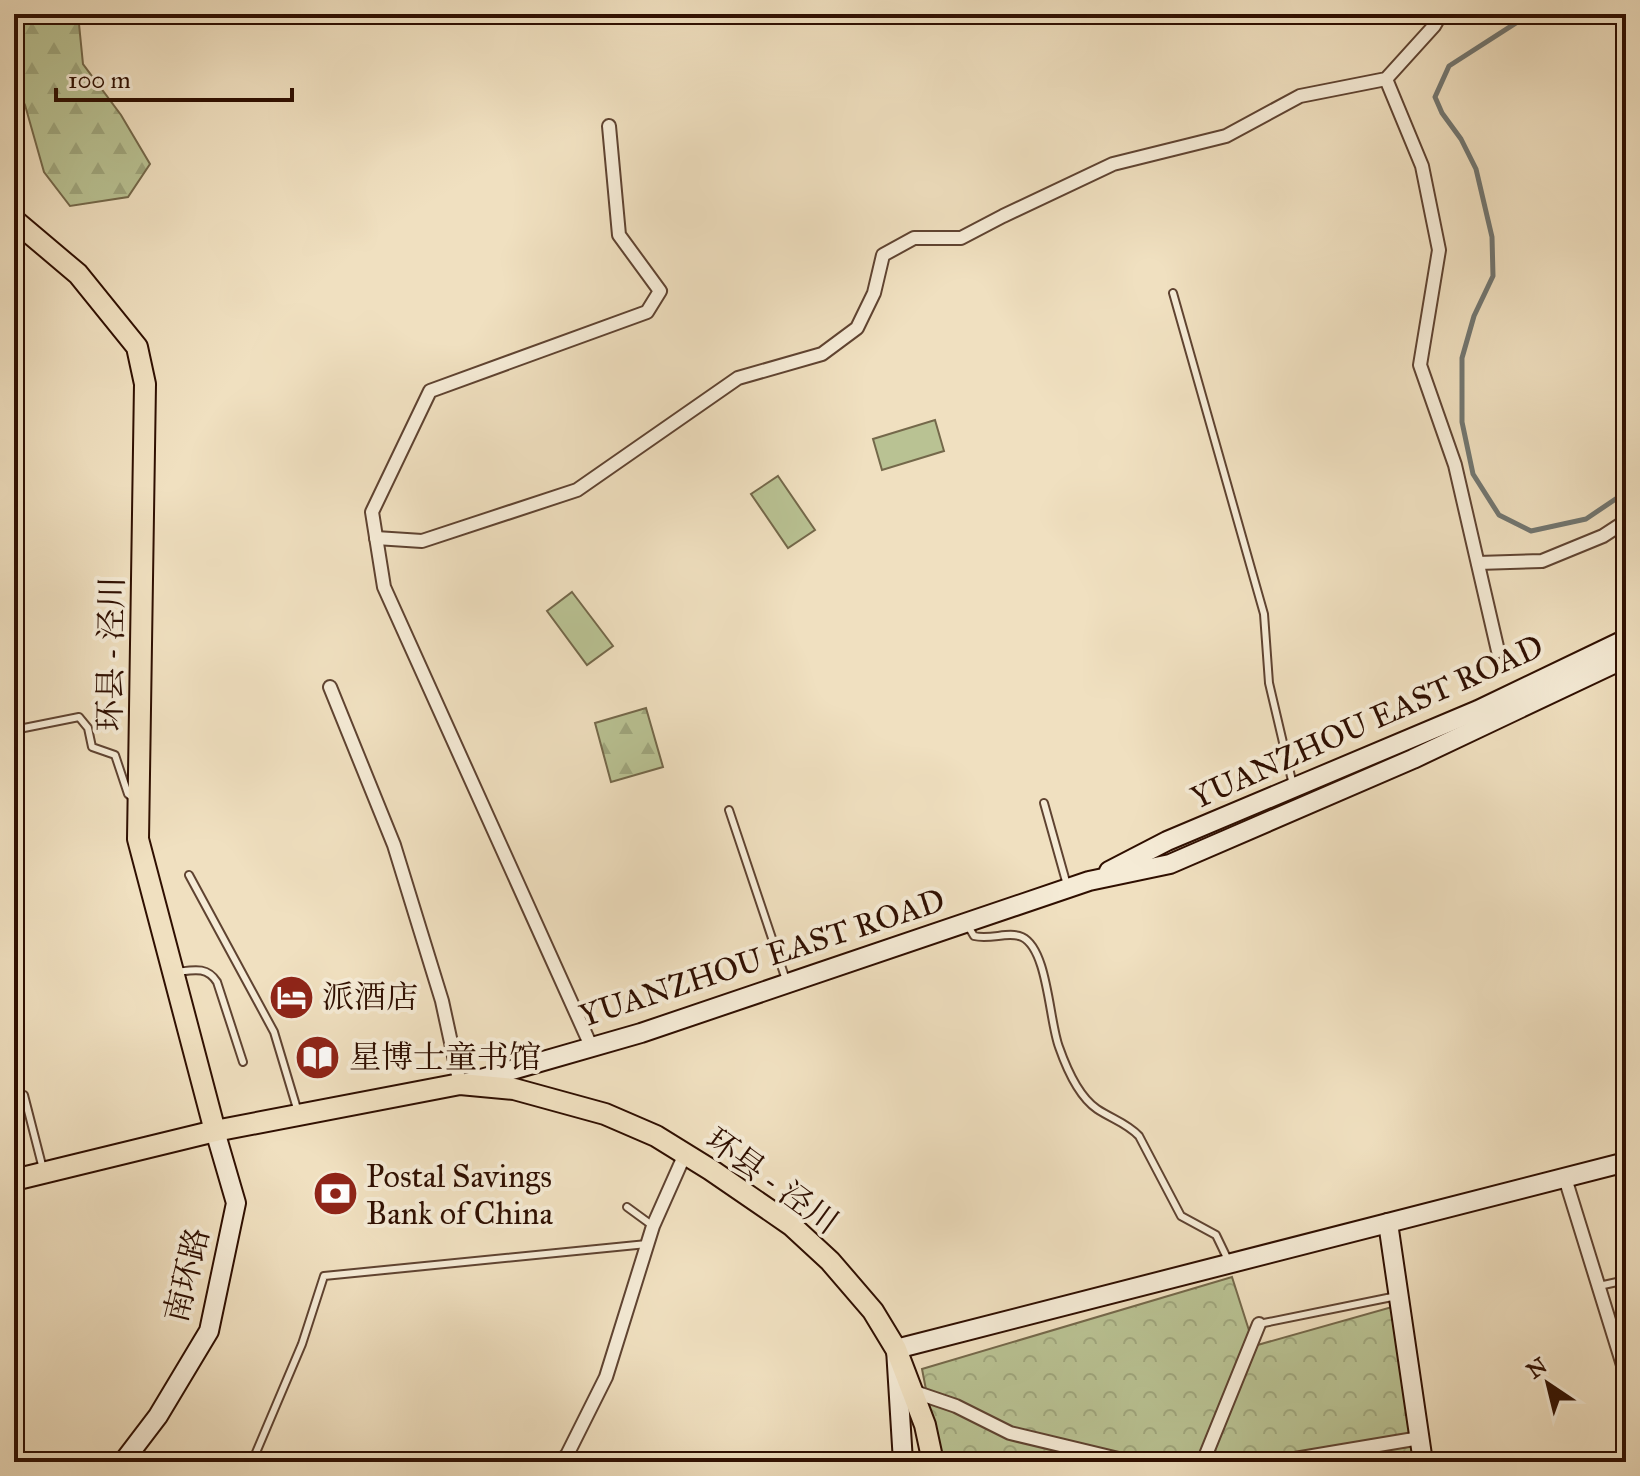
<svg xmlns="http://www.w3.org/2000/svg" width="1640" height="1476" font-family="'IM FELL Great Primer','Noto Serif SC',serif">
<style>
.forest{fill:url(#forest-firs);stroke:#74684a;stroke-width:2}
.park{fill:url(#park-crowns);stroke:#74684a;stroke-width:2}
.pitch{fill:#b9c293;stroke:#74684a;stroke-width:2}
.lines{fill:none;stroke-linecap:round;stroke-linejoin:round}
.stream{stroke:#717671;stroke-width:5}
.lane-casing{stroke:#5f4331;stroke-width:10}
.street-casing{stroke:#5f4331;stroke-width:16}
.secondary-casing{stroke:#2f0f01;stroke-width:22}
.primary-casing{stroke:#2f0f01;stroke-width:24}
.lane{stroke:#f5ebd6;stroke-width:6}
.street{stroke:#f5ebd6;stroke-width:12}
.secondary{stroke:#f5ebd6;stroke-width:18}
.primary{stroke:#f0e0c0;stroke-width:20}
.labels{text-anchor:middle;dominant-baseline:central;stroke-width:8;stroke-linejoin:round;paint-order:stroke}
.street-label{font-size:32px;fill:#2f0f01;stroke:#f5ebd6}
.poi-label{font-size:32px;fill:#2f0f01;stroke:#f5ebd6;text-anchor:start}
</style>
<defs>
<pattern id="forest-firs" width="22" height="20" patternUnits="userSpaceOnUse" patternTransform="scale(2)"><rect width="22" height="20" fill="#b9c293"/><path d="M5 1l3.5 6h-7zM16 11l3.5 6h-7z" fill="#9fa67d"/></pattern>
<pattern id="park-crowns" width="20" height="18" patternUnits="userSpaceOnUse" patternTransform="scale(2)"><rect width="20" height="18" fill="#b9c293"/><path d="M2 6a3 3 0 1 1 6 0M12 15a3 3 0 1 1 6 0" fill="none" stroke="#9fa67d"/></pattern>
</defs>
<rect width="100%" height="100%" fill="#f0e0c0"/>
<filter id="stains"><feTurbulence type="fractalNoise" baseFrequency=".0025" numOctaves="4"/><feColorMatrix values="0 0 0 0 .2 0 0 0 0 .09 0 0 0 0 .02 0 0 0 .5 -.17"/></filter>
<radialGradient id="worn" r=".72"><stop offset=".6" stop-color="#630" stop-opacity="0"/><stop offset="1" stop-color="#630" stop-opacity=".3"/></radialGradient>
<g class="forest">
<polygon points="14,14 78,14 83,64 121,115 150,164 128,197 70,206 44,172 25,105 14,82"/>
<polygon points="646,708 663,767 611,782 595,723"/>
</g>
<polygon class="park" points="1232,1277 1254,1346 1392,1307 1415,1462 940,1462 922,1369"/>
<g class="pitch">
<polygon points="935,420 944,451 882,470 873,439"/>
<polygon points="778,476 815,530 788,548 751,494"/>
<polygon points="572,592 613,646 587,665 547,611"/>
</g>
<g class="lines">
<polyline class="stream" points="1530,14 1449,66 1435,97 1442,113 1461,139 1476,169 1492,237 1493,276 1474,316 1462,358 1462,422 1473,474 1499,515 1531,531 1586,519 1626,492"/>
<defs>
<g id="lane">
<polyline points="1173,293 1264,614 1269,683 1293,785"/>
<polyline points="14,730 79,717 88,728 92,747 115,755 128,794 133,798"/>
<polyline points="1044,803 1067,885"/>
<polyline points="729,810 786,980"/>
<polyline points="189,875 274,1032 298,1112"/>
<path d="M968,926L974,936C991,940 1009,931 1022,937C1048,949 1049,1021 1059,1047C1066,1067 1078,1096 1097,1109C1112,1119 1127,1123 1139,1136L1181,1216L1216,1235L1229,1262"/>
<path d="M177,972C193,970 207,966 217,982L243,1062"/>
<polyline points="24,1095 43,1169"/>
<polyline points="627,1207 653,1226"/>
<polyline points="1599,1286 1626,1280"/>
<polyline points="1259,1324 1397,1296"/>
<polyline points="252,1462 302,1344 324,1276 647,1244"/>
</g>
<g id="street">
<polyline points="1386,79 1422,166 1439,250 1420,365 1455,465 1498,651"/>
<polyline points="376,538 422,541 577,490 738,378 822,354 857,328 874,293 883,255 914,238 961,238 1003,216 1113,164 1226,136 1300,96 1386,79 1434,26 1441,14"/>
<polyline points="1478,563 1542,561 1603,536 1626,521"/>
<polyline points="330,687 394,845 442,1001 460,1084"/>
<polyline points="591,1046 384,587 372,512 430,391 647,312 660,291 619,235 609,126"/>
<polyline points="1565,1178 1626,1375"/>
<polyline points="912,1391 956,1406 1010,1433 1131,1462"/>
<polyline points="559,1462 567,1455 606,1377 653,1226 685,1154"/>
<polyline points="1203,1462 1259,1324"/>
<polyline points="1277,1462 1420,1438"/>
</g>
<g id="secondary">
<polyline points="1109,871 1167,841 1478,710 1626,639"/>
<polyline points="467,1083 641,1033 1089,881 1170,864 1413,759 1626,658"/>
<polyline points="1388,1223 1423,1462"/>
<polyline points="123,1462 158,1416 209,1331 236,1203 215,1131"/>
<polyline points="903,1462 896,1349 1626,1162"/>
</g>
<g id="primary">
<polyline points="14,220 78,274 137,347 145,384 138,839 215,1131"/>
<polyline points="14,1180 215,1131 460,1084 514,1089 605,1114 656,1136 711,1170 791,1225 830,1261 873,1311 896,1349 925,1425 933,1462"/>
</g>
</defs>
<use href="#lane" class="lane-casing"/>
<use href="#street" class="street-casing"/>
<use href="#secondary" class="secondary-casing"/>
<use href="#primary" class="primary-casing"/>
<use href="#lane" class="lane"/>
<use href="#street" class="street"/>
<use href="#secondary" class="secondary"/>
<use href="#primary" class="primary"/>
</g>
<defs>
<symbol id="hotel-disc" viewBox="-11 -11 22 22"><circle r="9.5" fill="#8f2418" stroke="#f5ebd6"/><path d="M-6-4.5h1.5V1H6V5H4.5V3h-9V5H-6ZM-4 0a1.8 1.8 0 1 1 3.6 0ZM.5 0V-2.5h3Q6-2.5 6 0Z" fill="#fff"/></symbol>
<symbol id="library-disc" viewBox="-11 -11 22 22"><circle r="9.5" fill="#8f2418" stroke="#f5ebd6"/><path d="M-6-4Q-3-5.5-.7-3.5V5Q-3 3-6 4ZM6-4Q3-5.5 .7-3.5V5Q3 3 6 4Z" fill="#fff"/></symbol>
<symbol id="bank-disc" viewBox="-11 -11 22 22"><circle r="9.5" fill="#8f2418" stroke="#f5ebd6"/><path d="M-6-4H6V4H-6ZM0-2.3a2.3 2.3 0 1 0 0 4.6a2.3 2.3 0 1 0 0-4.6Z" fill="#fff"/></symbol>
</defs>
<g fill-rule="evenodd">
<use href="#hotel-disc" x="266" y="972" width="51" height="51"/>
<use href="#library-disc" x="292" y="1032" width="51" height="51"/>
<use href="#bank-disc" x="310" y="1168" width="51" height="51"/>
</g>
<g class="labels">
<g class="street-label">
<text transform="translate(111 654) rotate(-89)">环县 - 泾川</text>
<text transform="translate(1367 722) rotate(-24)">YUANZHOU EAST ROAD</text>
<text transform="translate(762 958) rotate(-18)">YUANZHOU EAST ROAD</text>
<text transform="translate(772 1181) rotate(36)">环县 - 泾川</text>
<text transform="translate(187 1275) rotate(-76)">南环路</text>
</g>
<g class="poi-label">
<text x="322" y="997">派酒店</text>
<text x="349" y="1057">星博士童书馆</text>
<text x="366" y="1176">Postal Savings<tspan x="366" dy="37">Bank of China</tspan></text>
</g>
</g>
<rect width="1640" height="1476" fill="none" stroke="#f0e0c0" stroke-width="48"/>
<rect x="16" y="16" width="1608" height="1444" fill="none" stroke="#2f0f01" stroke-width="4"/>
<rect x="24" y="24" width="1592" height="1428" fill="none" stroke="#2f0f01" stroke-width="2"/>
<g transform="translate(1548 1384) rotate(325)" stroke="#f5ebd6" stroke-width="6" paint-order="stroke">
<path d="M0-6L14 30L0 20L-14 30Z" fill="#2f0f01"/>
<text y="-12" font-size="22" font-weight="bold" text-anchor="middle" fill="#2f0f01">N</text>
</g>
<path d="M56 88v12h236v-12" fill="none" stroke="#2f0f01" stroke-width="4"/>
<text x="68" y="88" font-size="24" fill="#2f0f01" stroke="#f5ebd6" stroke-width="6" paint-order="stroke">100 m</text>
<rect width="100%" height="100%" filter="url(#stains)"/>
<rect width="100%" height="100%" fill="url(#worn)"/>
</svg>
